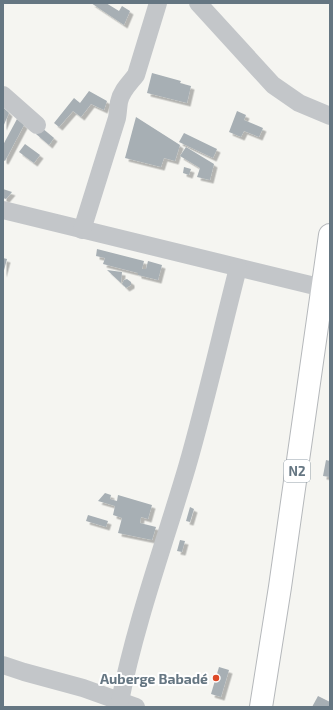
<svg xmlns="http://www.w3.org/2000/svg" width="333" height="710" font-family="'Exo 2',sans-serif">
<style>
.building{fill:#a7afb4;filter:url(#shadow)}
.lines{fill:none;stroke-linecap:round;stroke-linejoin:round}
.highway-casing{stroke:#b5b8bb;stroke-width:24}
.minor{stroke:#c3c6c9;stroke-width:18}
.highway{stroke:#fff;stroke-width:22}
.poi-dot{fill:#de4a28;stroke:#fff;stroke-width:1.5}
.labels{text-anchor:middle;dominant-baseline:central;stroke-width:4;stroke-linejoin:round;paint-order:stroke}
.shield{fill:#fff;stroke:#939fa8;stroke-width:1}
.shield-label{font-size:13px;font-weight:bold;fill:#657682}
.poi-label{font-size:14px;font-weight:bold;fill:#657682;stroke:#fff;text-anchor:end}
</style>
<defs>
<filter id="shadow"><feDropShadow dx="3.5" dy="3.5" stdDeviation="0" flood-color="#0004"/></filter>
</defs>
<rect width="100%" height="100%" fill="#f5f5f1"/>
<g class="building">
<polygon points="91,3 106,3 119,11 122,6 130,11 124,25"/>
<polygon points="152,73 181,81 180,83 191,86 187,103 147,93"/>
<polygon points="89,91 107,101 104,110 91,104 81,117 73,111 59,127 54,123 74,98 80,103"/>
<polygon points="3,107 9,113 3,127"/>
<polygon points="237,111 246,115 244,120 263,128 259,137 244,131 241,137 229,132"/>
<polygon points="136,117 180,145 175,161 164,158 161,167 125,158"/>
<polygon points="17,119 24,125 5,161 3,160 3,145"/>
<polygon points="42,128 54,138 49,145 36,134"/>
<polygon points="184,133 217,149 213,158 179,142"/>
<polygon points="25,144 40,155 34,163 19,152"/>
<polygon points="186,147 214,164 210,180 197,177 200,168 180,156"/>
<polygon points="184,167 191,169 189,175 183,173"/>
<polygon points="3,189 12,192 6,199 3,198"/>
<polygon points="97,249 144,261 142,269 146,269 148,261 162,265 158,280 138,275 138,273 103,264 105,258 96,256"/>
<polygon points="3,258 7,259 3,274"/>
<polygon points="107,270 122,272 121,283"/>
<polygon points="127,279 131,282 131,285 126,288 122,284 124,280"/>
<polygon points="326,460 330,461 330,477 323,476"/>
<polygon points="105,493 111,495 110,499 117,501 118,495 152,505 148,519 141,517 140,523 156,527 152,540 118,533 122,518 113,515 115,506 98,501"/>
<polygon points="190,507 194,509 190,522 186,521"/>
<polygon points="88,515 108,521 106,527 86,521"/>
<polygon points="180,540 185,541 182,552 177,551"/>
<polygon points="219,667 229,670 221,697 211,694"/>
<polygon points="318,696 330,702 330,707 312,707"/>
</g>
<g class="lines">
<defs>
<polyline id="highway" points="261,707 280,587 330,235"/>
</defs>
<use href="#highway" class="highway-casing"/>
<g class="minor">
<polyline points="198,3 273,85 299,103 330,116"/>
<polyline points="3,95 37,125"/>
<polyline points="3,210 323,288"/>
<path d="M82,230L117,118C118,113 118,108 119,102C121,91 130,83 136,75L158,3"/>
<polyline points="3,665 24,672 83,688 136,707"/>
<path d="M120,701C136,621 164,545 187,467C206,401 221,334 238,268"/>
</g>
<use href="#highway" class="highway"/>
</g>
<circle class="poi-dot" cx="216" cy="678" r="4"/>
<g class="labels">
<rect class="shield" x="284" y="460" width="26" height="22" rx="3"/>
<g class="shield-label">
<text x="297" y="471">N2</text>
</g>
<g class="poi-label">
<text x="208" y="678">Auberge Babadé</text>
</g>
</g>
<rect width="333" height="710" fill="none" stroke="#657682" stroke-width="8"/>
</svg>
